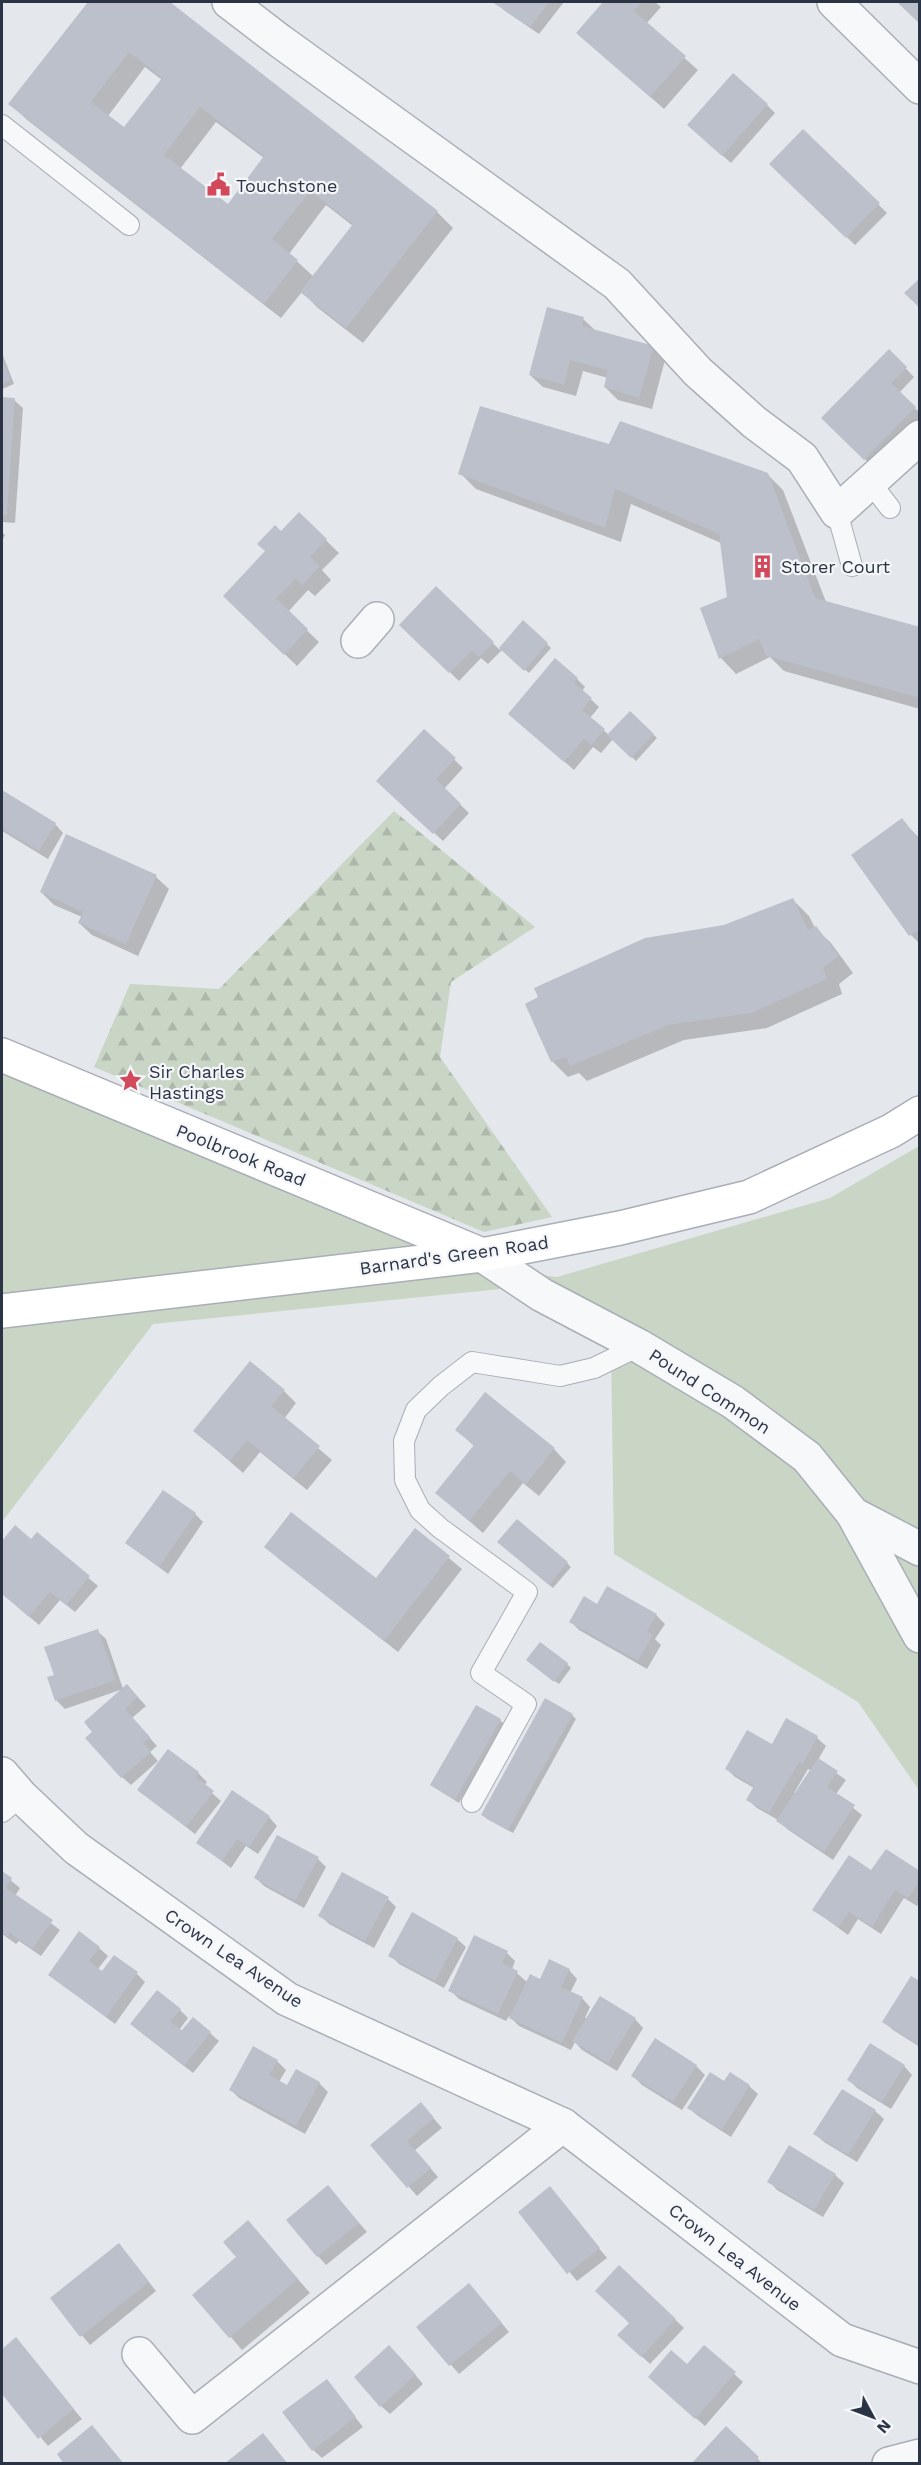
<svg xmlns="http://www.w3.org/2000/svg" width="921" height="2465" font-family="'Work Sans',sans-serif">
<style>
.grass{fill:#c9d6c5}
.forest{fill:url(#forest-firs)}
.shadow{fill:#0003;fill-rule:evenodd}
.building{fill:#bbc0ca;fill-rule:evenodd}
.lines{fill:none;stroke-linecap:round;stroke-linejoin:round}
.lane-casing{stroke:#a9aeb7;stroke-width:22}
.street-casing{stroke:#a9aeb7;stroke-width:36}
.secondary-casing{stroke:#a9aeb7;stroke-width:36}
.lane{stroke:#f7f8fa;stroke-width:20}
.street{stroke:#f7f8fa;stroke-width:33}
.secondary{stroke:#fff;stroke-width:33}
.labels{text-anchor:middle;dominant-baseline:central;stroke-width:4.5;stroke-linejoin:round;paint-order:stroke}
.poi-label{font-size:18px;fill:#2b3445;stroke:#f4f6f9;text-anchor:start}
.street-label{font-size:18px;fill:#2b3445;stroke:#f4f6f9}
</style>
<defs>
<pattern id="forest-firs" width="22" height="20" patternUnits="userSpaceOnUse" patternTransform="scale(1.5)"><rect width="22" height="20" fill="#c9d6c5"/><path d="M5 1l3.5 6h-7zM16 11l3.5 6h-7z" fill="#adb8ab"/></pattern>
</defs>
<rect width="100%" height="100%" fill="#e4e7ec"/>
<polygon class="grass" points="2,1070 458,1264 557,1277 830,1198 919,1146 919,1790 858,1702 614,1554 611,1348 501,1289 153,1324 2,1522"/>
<polygon class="forest" points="394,811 535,927 451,982 440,1057 552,1217 484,1232 94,1067 130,984 219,989"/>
<g class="shadow">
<path d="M90,2H167L437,212L453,228L363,343L318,308L302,292L281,318L26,119L10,103ZM145,67L162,80L125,129L108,116ZM216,122L264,158L228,206L180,169ZM326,205L353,226L314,277L289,254Z"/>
<polygon points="496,2 564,2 539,34 505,11"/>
<polygon points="605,2 655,2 661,7 646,24 698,70 664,109 578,33"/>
<polygon points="767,105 775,113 731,163 697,133"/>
<polygon points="803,131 887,213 855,245 771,164"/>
<polygon points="583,319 597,332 653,347 665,360 652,409 618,400 605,387 608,378 583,371 576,396 543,387 530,375"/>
<polygon points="889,351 914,377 899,393 920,413 920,421 874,468 823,418"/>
<polygon points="2,353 14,384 2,389"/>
<polygon points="2,399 14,400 23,408 15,523 2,522"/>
<polygon points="610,445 767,474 783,490 826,602 920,629 920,709 784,671 770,657 736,674 721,658 728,598 721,543 631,504 621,542 476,489 460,473"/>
<polygon points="299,514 339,553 322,570 331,580 315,596 308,590 288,612 319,642 297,666 225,596"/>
<polygon points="2,532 5,535 2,542"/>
<polygon points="436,589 500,650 523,622 551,648 529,673 502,650 488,664 481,658 459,681 401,625"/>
<polygon points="577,679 585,687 582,691 599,707 590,718 609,735 630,713 657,738 636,761 613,739 601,753 593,747 574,770 510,714"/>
<polygon points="424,731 463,768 444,789 469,813 443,841 386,789"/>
<polygon points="2,792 55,824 63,833 48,859 2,831"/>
<polygon points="902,820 920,839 920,944 911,935 853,855"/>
<polygon points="66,836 156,877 169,889 138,956 92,935 79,923 82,917 54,905 41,892"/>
<polygon points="793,900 809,916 815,928 831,943 853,973 839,984 842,994 767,1028 684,1040 587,1081 579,1073 568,1077 552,1061 724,927"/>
<polygon points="284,1391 296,1403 284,1419 332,1460 307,1490 260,1452 243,1473 195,1431"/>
<polygon points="457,1430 554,1449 566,1462 539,1496 523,1483 483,1533 437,1493 474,1446"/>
<polygon points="195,1514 203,1522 168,1574 127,1543"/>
<polygon points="15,1527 32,1541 37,1534 98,1586 75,1612 60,1600 39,1625 2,1593 2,1543"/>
<polygon points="415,1530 462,1569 398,1652 279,1559 266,1547 376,1580"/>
<polygon points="503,1546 567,1563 571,1567 553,1588"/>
<polygon points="597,1606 656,1615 665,1624 655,1639 661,1645 647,1669 579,1630 571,1622"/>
<polygon points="97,1631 106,1639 123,1689 65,1709 56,1700 56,1676"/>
<polygon points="532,1664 567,1664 571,1668 559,1684"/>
<polygon points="136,1695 146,1706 132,1718 157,1746 150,1752 158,1761 131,1785 122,1777 94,1732"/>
<polygon points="572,1715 576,1719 513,1833 487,1819 483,1815"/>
<polygon points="500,1720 504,1724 459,1803 431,1785"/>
<path d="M787,1720L817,1738L826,1746L818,1760L846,1780L836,1794L862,1815L833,1860L787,1829L778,1820L757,1808L748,1800L754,1788L735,1777L727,1769L772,1746ZM808,1769L811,1771L796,1794L794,1793Z"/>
<polygon points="169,1751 198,1773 207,1782 204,1786 221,1801 195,1834 139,1790"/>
<polygon points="269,1817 277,1826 258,1854 246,1846 231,1868 198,1843"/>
<polygon points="318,1859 326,1867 304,1908 264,1886 256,1878"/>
<polygon points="2,1873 20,1888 15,1896 60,1930 41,1956 19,1941 16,1944 2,1934"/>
<polygon points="920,1873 920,1902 917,1906 904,1898 881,1934 858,1919 848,1935 814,1910"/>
<polygon points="388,1899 396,1907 374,1948 329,1924 320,1915"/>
<polygon points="457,1939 466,1947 444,1988 399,1964 390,1955"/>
<polygon points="99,1948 108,1956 98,1969 103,1973 137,1974 145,1982 115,2024 50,1975"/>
<polygon points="507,1953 515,1961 512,1969 527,1982 540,1981 569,1970 577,1979 570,1993 582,1998 590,2007 585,2018 635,2019 643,2028 617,2071 582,2050 575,2042 571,2050 519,2026 509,2016 506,2021 459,1999 450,1990"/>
<polygon points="920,1983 920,2047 893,2030 884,2022"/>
<polygon points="180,2010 188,2018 179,2030 210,2033 219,2041 193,2073 141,2032"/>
<polygon points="277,2061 286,2070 279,2082 288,2087 319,2083 328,2092 305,2134 239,2098 231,2090"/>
<polygon points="696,2066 705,2075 682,2110 642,2085 633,2076"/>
<polygon points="904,2066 912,2075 891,2109 857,2088 849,2080"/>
<polygon points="725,2083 749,2086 758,2094 731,2137 698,2116 689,2108"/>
<polygon points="875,2111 884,2119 857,2162 824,2142 815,2134"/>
<polygon points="429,2113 442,2128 415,2150 438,2177 417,2196 372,2145"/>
<polygon points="835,2175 844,2183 823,2217 777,2190 769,2181"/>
<polygon points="328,2187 367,2232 326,2265 318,2256"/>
<polygon points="550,2188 607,2258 577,2281 520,2212"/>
<polygon points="248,2222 310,2293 242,2350 194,2295 238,2258"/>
<polygon points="127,2254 156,2291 90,2345 52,2299"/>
<polygon points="620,2267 684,2328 650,2364 619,2335 630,2323"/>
<polygon points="477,2293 509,2332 459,2374 418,2327"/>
<polygon points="15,2340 82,2419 48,2446 2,2391 2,2351"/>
<polygon points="704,2347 743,2382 705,2426 658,2385 687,2367"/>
<polygon points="398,2355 423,2384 390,2414 381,2406"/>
<polygon points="326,2381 363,2427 322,2458 313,2450"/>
<polygon points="726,2428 763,2464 693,2464"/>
</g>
<g class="building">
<path d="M88,2H170L438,211L346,328L300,292L353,224L310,191L272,239L298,260L264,304L8,104ZM129,52L162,78L124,127L91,102ZM200,107L264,156L228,204L164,155Z"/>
<polygon points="492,2 549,2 530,27"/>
<polygon points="603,2 642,2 634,11 686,56 650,97 576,33"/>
<polygon points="897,2 920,2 920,24"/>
<polygon points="733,73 768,104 722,156 687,125"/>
<polygon points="803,129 880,203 846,238 769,164"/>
<polygon points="920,278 920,308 904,293"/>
<polygon points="547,307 584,317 582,326 654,346 639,398 604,387 608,370 570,360 564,385 529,375"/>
<polygon points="889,349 907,367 891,383 916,407 864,460 821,418"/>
<polygon points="2,357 11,380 2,384"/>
<polygon points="2,397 15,398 7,515 2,515"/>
<polygon points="480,406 609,444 620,421 768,473 815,598 920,627 920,698 766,656 759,639 719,659 700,608 727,597 719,534 615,489 605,528 458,474"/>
<polygon points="299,512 327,539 310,557 320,566 302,585 295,579 276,598 308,629 284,655 223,596 265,551 257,544 275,525 281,531"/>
<polygon points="436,586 494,642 479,657 472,650 449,673 399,625"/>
<polygon points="523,620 548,643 524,671 499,648"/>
<polygon points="555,658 578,678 574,683 592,698 582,710 605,729 591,745 584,739 564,762 508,714"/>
<polygon points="630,711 654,734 631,758 607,735"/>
<polygon points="424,729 456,758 436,779 461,804 433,834 376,781"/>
<polygon points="2,790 56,823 39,851 2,829"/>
<polygon points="902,818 920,842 920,929 909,936 851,855"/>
<polygon points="66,834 157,875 126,944 78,923 83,912 40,892"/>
<polygon points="793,898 808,930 816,926 839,956 823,968 827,979 751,1013 668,1025 570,1066 566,1057 551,1062 525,1004 538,997 534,988 645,938 724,925"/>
<polygon points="250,1361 285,1390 271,1406 320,1446 294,1478 247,1440 230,1461 193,1431"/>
<polygon points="485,1392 555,1448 526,1484 510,1471 469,1521 435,1493 474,1445 455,1430"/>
<polygon points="163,1490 196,1513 159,1567 125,1543"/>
<polygon points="291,1512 376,1578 415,1528 450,1556 384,1641 264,1547"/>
<polygon points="517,1519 568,1562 549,1585 497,1542"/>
<polygon points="15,1525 31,1539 37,1532 90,1576 66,1605 50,1592 29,1617 2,1594 2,1541"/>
<polygon points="607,1586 657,1614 647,1631 653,1635 638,1661 569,1622 584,1596 597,1604"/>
<polygon points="98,1629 116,1680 55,1701 47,1677 54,1675 44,1647"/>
<polygon points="540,1642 568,1663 554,1682 526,1660"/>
<polygon points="127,1684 138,1697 125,1709 150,1737 143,1743 151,1752 121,1778 85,1738 92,1732 84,1722"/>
<polygon points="545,1698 573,1714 508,1830 481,1815"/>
<polygon points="476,1705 501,1719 455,1800 430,1785"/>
<polygon points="786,1718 818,1736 803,1764 799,1762 769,1813 746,1800 754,1786 725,1769 747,1730 772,1744"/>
<polygon points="168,1749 199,1772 196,1777 214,1791 186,1827 137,1790"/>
<polygon points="818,1758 838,1771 827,1787 855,1805 824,1852 776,1821"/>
<polygon points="232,1790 270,1816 249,1847 237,1839 222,1861 196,1843"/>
<polygon points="277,1835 319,1857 295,1901 254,1878"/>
<polygon points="886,1849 920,1871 920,1881 908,1898 895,1890 872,1927 849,1912 839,1927 812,1910 849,1855 871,1870"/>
<polygon points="2,1871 12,1878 6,1888 53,1920 32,1949 10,1933 7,1937 2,1933"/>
<polygon points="342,1872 389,1897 365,1941 318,1916"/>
<polygon points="412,1912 458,1938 435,1981 388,1956"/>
<polygon points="79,1931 100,1947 89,1961 102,1971 114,1955 138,1972 106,2017 48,1975"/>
<polygon points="474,1935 508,1951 502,1963 518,1971 498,2014 448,1991"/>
<polygon points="549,1959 570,1969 561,1987 583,1997 562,2043 509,2018 530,1974 540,1979"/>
<polygon points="911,1976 920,1981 920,2040 917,2044 882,2022"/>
<polygon points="157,1990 181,2009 170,2022 182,2030 193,2017 211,2032 184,2066 130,2024"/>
<polygon points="600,1996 636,2018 608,2063 572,2041"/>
<polygon points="655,2038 697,2065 673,2102 631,2076"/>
<polygon points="870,2043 905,2065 882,2102 847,2080"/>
<polygon points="253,2046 278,2060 269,2075 287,2085 296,2069 320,2082 296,2126 229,2090"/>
<polygon points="710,2072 724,2081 730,2072 750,2085 722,2130 687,2108"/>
<polygon points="842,2089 876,2110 848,2155 813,2134"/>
<polygon points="421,2102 434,2118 407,2141 431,2168 407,2188 370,2145"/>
<polygon points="789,2145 836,2174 814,2210 767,2182"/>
<polygon points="328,2185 359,2223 317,2257 286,2220"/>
<polygon points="550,2186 600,2248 567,2274 518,2212"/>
<polygon points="248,2220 298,2279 229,2338 192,2295 236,2257 223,2242"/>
<polygon points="119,2243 149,2282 80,2337 50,2298"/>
<polygon points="619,2265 676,2319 641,2357 617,2335 629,2323 595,2291"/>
<polygon points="469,2283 502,2323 449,2366 416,2327"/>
<polygon points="16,2337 74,2409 38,2439 2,2394 2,2349"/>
<polygon points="389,2345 416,2375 380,2407 354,2377"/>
<polygon points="704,2345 736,2372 695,2419 648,2377 671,2350 687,2364"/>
<polygon points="327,2379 356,2417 312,2451 282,2412"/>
<polygon points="92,2425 124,2464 64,2464 57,2454"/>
<polygon points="726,2426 759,2457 753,2464 691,2464"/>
<polygon points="263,2433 288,2464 224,2464"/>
</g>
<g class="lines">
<defs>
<g id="lane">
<polyline points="2,125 129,225"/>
<polyline points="870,482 890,508"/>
<polyline points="837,512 852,566"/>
<polyline points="472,1802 526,1704 481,1673 527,1592 440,1528 420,1510 405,1480 404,1441 416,1410 441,1386 472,1362 560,1376 594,1368 639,1346"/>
<polyline points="2,1812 21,1796 12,1793"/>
</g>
<g id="street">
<polyline points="229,2 280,41 617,284 698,372 754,422 802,458 837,512 920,437"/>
<polyline points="834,2 920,87"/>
<polyline points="358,641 377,619"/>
<polyline points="482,1255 542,1295 639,1346 733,1402 807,1457 853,1514 920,1549"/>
<polyline points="853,1514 920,1636"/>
<polyline points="2,1774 21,1796 76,1848 287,1999 563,2125 842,2340 920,2367"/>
<polyline points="139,2354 192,2417 563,2125"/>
<polyline points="889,2464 920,2456"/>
</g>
<g id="secondary">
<polyline points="2,1055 480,1254"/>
<polyline points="2,1311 482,1255 620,1228 749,1197 891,1131 920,1113"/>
</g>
</defs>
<use href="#lane" class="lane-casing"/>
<use href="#street" class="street-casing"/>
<use href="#secondary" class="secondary-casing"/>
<use href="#lane" class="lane"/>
<use href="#street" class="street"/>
<use href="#secondary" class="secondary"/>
</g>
<defs>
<symbol id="civic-bare" viewBox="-9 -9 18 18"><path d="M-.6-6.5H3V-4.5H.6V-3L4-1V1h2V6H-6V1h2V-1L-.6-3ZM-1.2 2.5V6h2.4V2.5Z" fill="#d1495b" stroke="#f4f6f9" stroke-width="2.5" paint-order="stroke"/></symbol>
<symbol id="building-bare" viewBox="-9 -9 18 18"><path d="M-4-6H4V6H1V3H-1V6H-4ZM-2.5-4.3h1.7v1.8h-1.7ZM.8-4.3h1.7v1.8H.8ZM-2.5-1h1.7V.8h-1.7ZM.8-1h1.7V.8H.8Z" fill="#d1495b" stroke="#f4f6f9" stroke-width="2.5" paint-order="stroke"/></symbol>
<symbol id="sight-bare" viewBox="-9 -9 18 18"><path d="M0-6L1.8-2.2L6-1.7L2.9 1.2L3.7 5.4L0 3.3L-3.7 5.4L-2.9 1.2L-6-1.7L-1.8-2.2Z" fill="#d1495b" stroke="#f4f6f9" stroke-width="2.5" paint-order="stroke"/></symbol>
</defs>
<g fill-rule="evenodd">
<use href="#civic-bare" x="202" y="168" width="33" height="33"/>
<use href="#building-bare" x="746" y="550" width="33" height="33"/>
<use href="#sight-bare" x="114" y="1064" width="33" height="33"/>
</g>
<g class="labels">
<g class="poi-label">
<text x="236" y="185">Touchstone</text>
<text x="781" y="566">Storer Court</text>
<text x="149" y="1071">Sir Charles<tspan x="149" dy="21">Hastings</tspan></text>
</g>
<g class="street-label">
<text transform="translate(241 1155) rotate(22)">Poolbrook Road</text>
<text transform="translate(454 1255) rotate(-8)">Barnard's Green Road</text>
<text transform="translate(710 1391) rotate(33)">Pound Common</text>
<text transform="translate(234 1958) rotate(34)">Crown Lea Avenue</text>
<text transform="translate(735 2257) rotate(38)">Crown Lea Avenue</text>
</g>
</g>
<rect width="921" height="2465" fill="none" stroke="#2b3445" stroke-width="6"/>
<g transform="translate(873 2417) rotate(131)" stroke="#f4f6f9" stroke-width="4.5" paint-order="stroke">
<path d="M0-4.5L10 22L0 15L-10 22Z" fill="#2b3445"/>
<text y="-9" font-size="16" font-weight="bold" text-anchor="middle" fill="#2b3445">N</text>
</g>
</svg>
